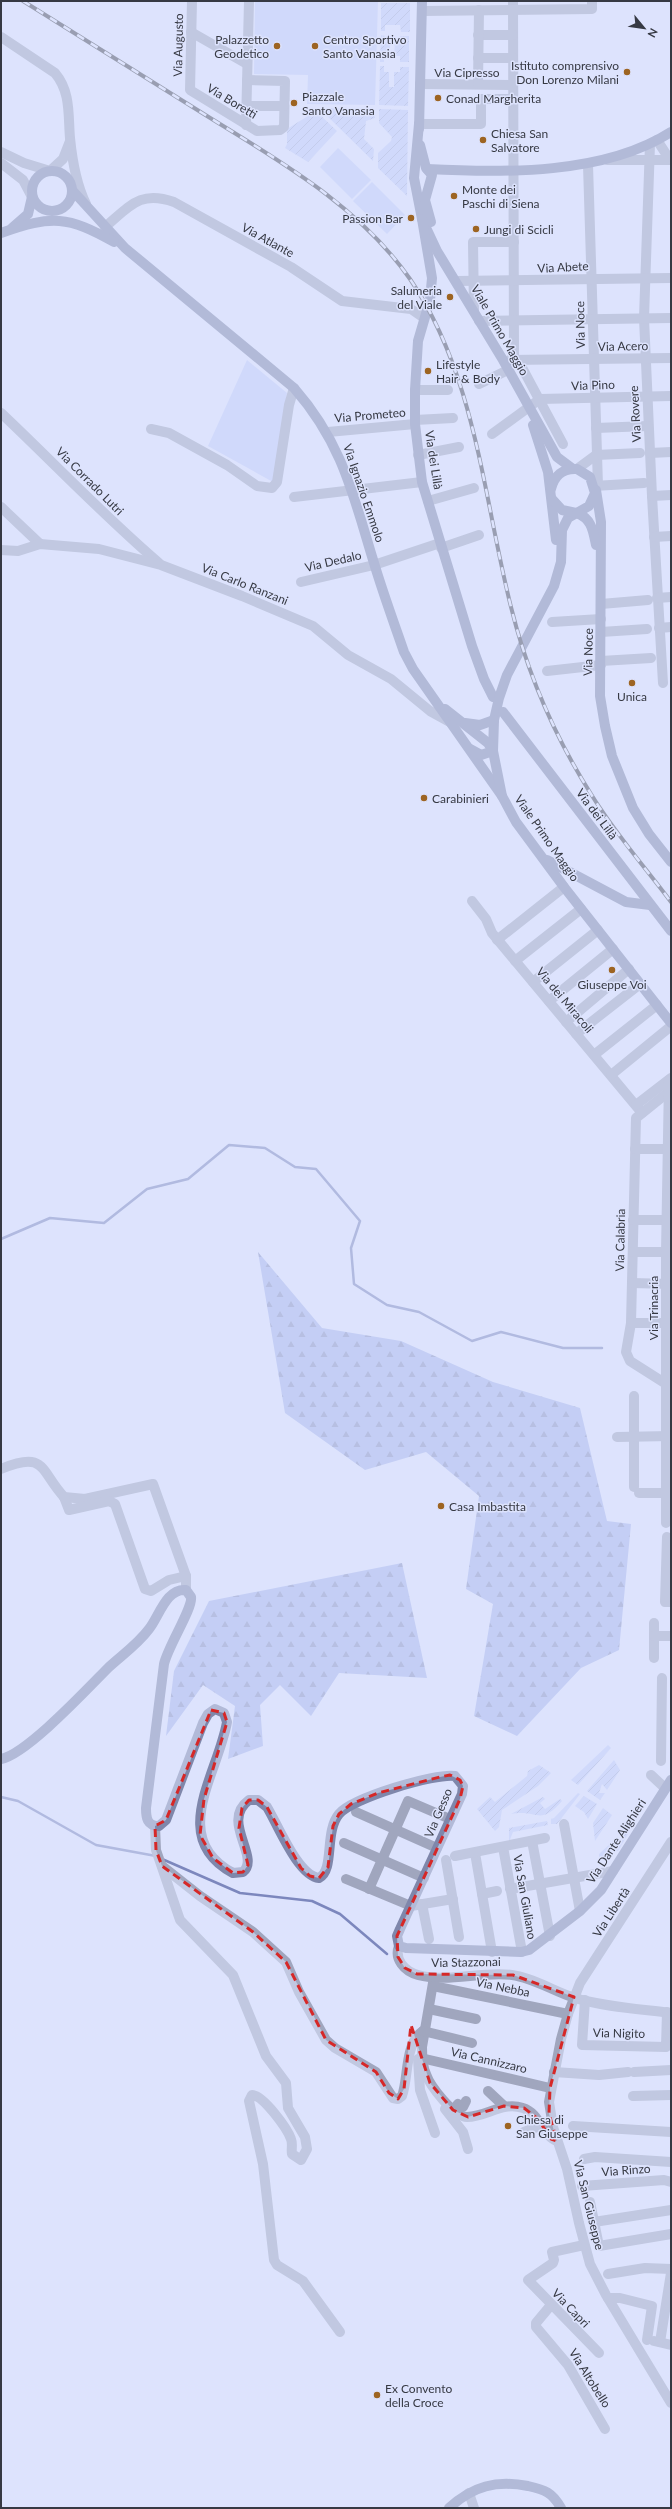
<svg xmlns="http://www.w3.org/2000/svg" width="672" height="2509" font-family="Lato,sans-serif">
<style>
.forest{fill:url(#forest-firs)}
.garden{fill:url(#garden-furrows)}
.pitch{fill:#c2ccf8}
.lines{fill:none;stroke-linecap:round;stroke-linejoin:round}
.stream{stroke:#7c87bd;stroke-width:2.5}
.street{stroke:#a0a6be;stroke-width:10}
.secondary{stroke:#7f87ab;stroke-width:10}
.rail-casing{stroke:#484b57;stroke-width:4}
.rail{stroke:#dde3fd;stroke-width:2.5;stroke-dasharray:8;stroke-linecap:butt}
.marked{fill:none;stroke:#d62828;stroke-width:3;stroke-dasharray:8 5;stroke-linejoin:round}
.poi-dot{fill:#9d6422;stroke:#dde3fd;stroke-width:1.5}
.labels{text-anchor:middle;dominant-baseline:central;stroke-width:3;stroke-linejoin:round;paint-order:stroke}
.poi-label{font-size:12px;fill:#363943;stroke:#dde3fd;text-anchor:start}
.street-label{font-size:12px;fill:#363943;stroke:#dde3fd}
</style>
<defs>
<pattern id="forest-firs" width="22" height="20" patternUnits="userSpaceOnUse"><rect width="22" height="20" fill="#a7b4eb"/><path d="M5 1l3.5 6h-7zM16 11l3.5 6h-7z" fill="#8993c0"/></pattern>
<pattern id="garden-furrows" width="10" height="10" patternUnits="userSpaceOnUse"><rect width="10" height="10" fill="#c2ccf8"/><path d="M-1 1l2-2M0 10L10 0M9 11l2-2" fill="none" stroke="#a7b0d6"/></pattern>
</defs>
<rect width="100%" height="100%" fill="#dde3fd"/>
<g class="forest">
<polygon points="258,1252 322,1328 401,1341 493,1382 580,1408 607,1521 631,1524 619,1650 581,1668 517,1736 474,1716 493,1604 466,1589 479,1496 426,1452 365,1470 285,1413"/>
<polygon points="402,1563 427,1678 339,1673 311,1716 280,1685 260,1705 263,1746 228,1759 235,1706 203,1685 166,1736 174,1671 209,1601"/>
</g>
<g class="garden">
<polygon points="381,3 410,3 410,32 401,32 400,25 385,25 385,31 381,31"/>
<polygon points="381,35 385,36 385,42 390,42 390,56 384,56 384,62 380,62"/>
<polygon points="400,36 409,36 409,62 400,62 400,56 394,56 395,42 400,42"/>
<polygon points="380,66 384,66 384,72 389,72 389,87 394,87 394,72 400,72 400,67 409,67 408,106 379,105"/>
<polygon points="319,108 375,109 375,118 366,121 364,139 374,149 373,161"/>
<polygon points="379,109 408,110 407,196 378,168 378,153 391,141 392,137 379,123"/>
<polygon points="316,111 337,131 308,162 285,148 287,144 287,129"/>
<polygon points="608,1745 611,1748 578,1785 571,1780"/>
<polygon points="614,1760 620,1770 607,1790 602,1784 599,1793 605,1793 600,1800 587,1791"/>
<polygon points="539,1765 551,1773 538,1786 502,1810 499,1827 495,1831 477,1809 490,1797 495,1802 527,1776 528,1771"/>
<polygon points="578,1793 580,1794 557,1824 551,1824 551,1819 554,1818"/>
<polygon points="584,1796 597,1804 588,1819 584,1812 575,1806"/>
<path d="M543,1797L545,1799L540,1803L545,1809L560,1799L562,1801C539,1827 539,1809 511,1814Z"/>
<polygon points="603,1808 612,1815 595,1841 593,1823"/>
<polygon points="547,1821 548,1825 513,1832 509,1842 509,1828"/>
<polygon points="625,1833 628,1834 618,1851 605,1853 605,1856 599,1857 599,1854 611,1843 616,1847"/>
</g>
<g class="pitch">
<polygon points="255,1 378,1 375,105 307,104 308,75 254,74"/>
<polygon points="338,148 371,180 352,199 320,167"/>
<polygon points="372,182 405,215 387,234 353,201"/>
<polygon points="247,360 287,393 273,482 208,446"/>
</g>
<g class="lines">
<g class="stream">
<polyline points="1,1239 50,1218 104,1223 147,1189 188,1179 229,1145 265,1148 295,1167 316,1169 360,1221 351,1248 354,1284 387,1305 419,1312 472,1341 501,1332 563,1348 602,1348"/>
<polyline points="1,1797 18,1801 96,1845 156,1856"/>
<polyline points="162,1859 240,1893 312,1901 340,1914 387,1954"/>
</g>
<g class="street">
<polyline points="192,1 190,90 257,131 280,130 284,127 285,81 247,80"/>
<polyline points="513,1 514,360"/>
<polyline points="422,11 592,9 592,1"/>
<polyline points="191,32 247,64"/>
<polyline points="478,35 513,35"/>
<path d="M1,37L55,73C71,92 68,115 70,138C72,158 77,186 86,204"/>
<polyline points="478,58 513,58"/>
<polyline points="420,84 513,85"/>
<polyline points="478,84 479,10"/>
<polyline points="246,106 284,106"/>
<polyline points="419,124 481,124 481,99 513,99"/>
<polyline points="246,125 249,1"/>
<polyline points="657,140 670,160"/>
<polyline points="650,144 644,318 652,496 663,683"/>
<polyline points="1,152 24,163 50,171 63,159 70,141"/>
<polyline points="607,160 671,160"/>
<polyline points="1,163 23,180 32,197"/>
<polyline points="588,165 598,486"/>
<path d="M105,227C130,206 140,190 174,202L291,267L342,301L411,309L424,318"/>
<polyline points="457,281 671,278"/>
<polyline points="474,311 473,242 514,242"/>
<polyline points="479,321 671,318"/>
<polyline points="509,360 671,358"/>
<polyline points="518,360 563,444"/>
<polyline points="479,384 508,370"/>
<polyline points="415,390 448,390"/>
<polyline points="540,399 671,396"/>
<path d="M1,413C54,463 104,516 159,563"/>
<polyline points="415,420 453,418"/>
<polyline points="596,428 648,426"/>
<polyline points="151,429 169,433 227,465 257,486 272,488 277,482 289,405 294,388"/>
<polyline points="328,432 415,424"/>
<polyline points="492,434 540,399"/>
<polyline points="650,453 671,452"/>
<polyline points="418,455 459,447"/>
<polyline points="577,469 596,455 640,453"/>
<polyline points="594,486 644,483"/>
<polyline points="652,496 671,495"/>
<polyline points="294,497 422,482"/>
<polyline points="428,501 474,488"/>
<polyline points="1,507 40,544"/>
<polyline points="654,537 671,536"/>
<polyline points="441,548 479,535"/>
<polyline points="1,550 18,551 40,544 99,549 161,565 242,596 313,626 348,655 391,679 430,711 450,722"/>
<polyline points="301,582 374,565 440,543"/>
<polyline points="657,598 671,597"/>
<polyline points="601,604 648,600"/>
<polyline points="552,622 601,619"/>
<polyline points="659,628 671,627"/>
<polyline points="601,632 647,629"/>
<polyline points="601,661 651,658"/>
<polyline points="547,671 601,665"/>
<polyline points="472,901 486,919 492,933 642,1113"/>
<polyline points="497,940 564,887"/>
<polyline points="515,961 581,909"/>
<polyline points="533,982 598,930"/>
<polyline points="549,1001 613,949"/>
<polyline points="566,1022 629,969"/>
<polyline points="576,1034 640,984"/>
<polyline points="594,1055 657,1005"/>
<polyline points="611,1075 671,1026"/>
<polyline points="671,1090 636,1118 631,1323 626,1352 630,1361 671,1387"/>
<polyline points="636,1105 671,1078"/>
<polyline points="635,1149 671,1149"/>
<polyline points="633,1220 671,1220"/>
<polyline points="633,1252 671,1252"/>
<polyline points="632,1283 671,1284"/>
<polyline points="631,1323 671,1323"/>
<polyline points="634,1396 634,1487"/>
<polyline points="617,1437 671,1436"/>
<path d="M1,1469C46,1450 40,1471 64,1497L85,1499L153,1484L186,1576V1590"/>
<polyline points="639,1493 666,1493"/>
<polyline points="64,1497 69,1510 109,1501 115,1504 145,1589 151,1591 169,1580 186,1576"/>
<polyline points="666,1523 666,1252 669,1080"/>
<polyline points="667,1537 665,1602 671,1602"/>
<polyline points="654,1623 654,1658"/>
<polyline points="654,1636 671,1636"/>
<polyline points="661,1761 662,1678"/>
<polyline points="651,1775 665,1788"/>
<polyline points="356,1812 437,1848"/>
<polyline points="564,1824 580,1911"/>
<path d="M155,1826L156,1850L180,1920L233,1975L266,2056L286,2083L288,2108L305,2137L307,2149L301,2160L292,2154C291,2149 293,2144 291,2139C287,2128 263,2095 252,2095L249,2101L263,2164L274,2260L277,2265L303,2281L340,2332"/>
<polyline points="532,1841 550,1936"/>
<polyline points="671,1842 580,1983 568,2014 561,2039 549,2102 553,2127 567,2169 579,2223 590,2264 606,2295 671,2403"/>
<polyline points="344,1843 424,1878"/>
<polyline points="503,1847 522,1952"/>
<polyline points="475,1853 492,1952"/>
<polyline points="455,1856 545,1838"/>
<polyline points="446,1860 459,1937"/>
<path d="M162,1866L200,1896L253,1932L286,1962L299,1992L326,2040L335,2048L376,2072L393,2098L398,2099L402,2096C409,2077 404,2044 423,2031"/>
<polyline points="346,1879 411,1906 453,1899"/>
<polyline points="369,1889 408,1801 450,1819"/>
<polyline points="510,1889 613,1871"/>
<polyline points="482,1894 497,1891"/>
<polyline points="422,1904 429,1939"/>
<path d="M399,1946C394,1959 404,1971 418,1975C448,1983 481,1971 512,1975C534,1978 553,1991 575,1998C605,2007 640,2009 671,2013"/>
<path d="M434,1977L422,2047C422,2057 422,2066 426,2074C430,2086 454,2117 467,2117C487,2117 502,2101 523,2108C540,2113 542,2136 557,2141"/>
<polyline points="433,1986 568,2014"/>
<polyline points="585,2000 582,2045 666,2047 667,2012"/>
<polyline points="429,2009 476,2019"/>
<polyline points="423,2031 472,2043"/>
<polyline points="421,2058 550,2088"/>
<polyline points="418,2059 420,2090 435,2133"/>
<polyline points="554,2072 599,2075 628,2072"/>
<polyline points="634,2072 671,2070"/>
<polyline points="488,2091 504,2106"/>
<polyline points="633,2096 671,2095"/>
<polyline points="445,2109 463,2132 468,2149"/>
<polyline points="453,2110 458,2104 463,2107 466,2101"/>
<polyline points="573,2126 671,2132"/>
<polyline points="524,2132 542,2125"/>
<polyline points="584,2159 595,2157 671,2162"/>
<polyline points="582,2186 664,2180 671,2182"/>
<polyline points="590,2202 599,2246 671,2234"/>
<polyline points="594,2222 671,2210"/>
<polyline points="584,2245 552,2252 554,2260 553,2263 528,2280 599,2353"/>
<polyline points="608,2274 645,2268 671,2269"/>
<polyline points="608,2298 620,2298 652,2306 647,2340"/>
<polyline points="551,2305 536,2323 536,2327 568,2365 605,2429"/>
<polyline points="654,2341 671,2345"/>
<polyline points="660,2342 671,2273"/>
<polyline points="469,2493 474,2508"/>
</g>
<g class="secondary">
<polyline points="419,124 414,178 422,219 437,251 503,360 557,457 573,469"/>
<polyline points="419,129 422,1"/>
<polyline points="420,145 426,168 432,175 425,200 431,222"/>
<path d="M427,169C504,173 604,175 671,132"/>
<circle cx="52" cy="191" r="20"/>
<path d="M72,190L125,248L294,388C343,444 353,495 374,563C383,593 394,623 404,652L413,669L502,796"/>
<polyline points="422,219 432,278 430,300 418,341 415,390 415,424 422,482 472,646 484,679 493,697"/>
<polyline points="12,228 28,214 32,197"/>
<path d="M1,233C52,215 68,216 114,242"/>
<polyline points="533,425 548,472 556,540"/>
<path d="M551,489C554,476 563,468 577,469L590,477L595,493L589,506L568,518L562,530L561,562L554,586L507,675L499,698L494,720L493,751L502,796L516,822L564,887L671,1023"/>
<polyline points="596,490 601,522 600,696 605,726 612,756 633,808 649,834 671,862"/>
<polyline points="552,499 562,510 576,513"/>
<path d="M577,513C592,519 593,531 596,545"/>
<polyline points="445,709 488,743 493,751 481,755 470,749"/>
<polyline points="503,712 671,931"/>
<polyline points="465,723 480,725 494,720"/>
<polyline points="547,860 626,902 650,905"/>
<path d="M1,1759C27,1754 88,1688 109,1667C122,1655 138,1644 149,1629C159,1617 166,1588 186,1590L191,1597C193,1608 168,1646 164,1664L146,1808C146,1818 147,1826 159,1826L166,1820L203,1723L208,1714L215,1709L224,1713L227,1722C218,1774 168,1838 233,1873L243,1872C261,1857 220,1821 249,1800H258L267,1807C278,1825 298,1876 319,1878C335,1870 324,1832 339,1814C352,1798 435,1773 455,1776L463,1786L462,1794L400,1929L397,1936L399,1946L406,1948L521,1952L529,1950L580,1911L601,1890L671,1780"/>
<path d="M449,2508C473,2486 496,2480 528,2486C545,2490 552,2492 561,2508"/>
</g>
<defs>
<path id="rail" d="M23,1C84,39 146,78 207,116C281,162 359,206 410,279C476,376 483,496 511,607C527,672 555,737 591,794C614,832 644,866 671,902"/>
</defs>
<use href="#rail" class="rail-casing"/>
<use href="#rail" class="rail"/>
</g>
<path d="M0 0H672V2509H0ZM211,1710L224,1713L227,1722L204,1799L200,1835L213,1858L233,1873L243,1872L248,1865L239,1828L242,1808L249,1800H258L267,1807L301,1868L310,1876L319,1878L328,1867L333,1826L339,1814L351,1804L378,1793L440,1777L450,1775L460,1780L463,1786L460,1799L397,1936L398,1957L405,1968L417,1974L513,1975L574,1997L550,2088L549,2114L557,2141L551,2139L538,2119L524,2108L504,2106L468,2117L453,2110L430,2083L411,2025L404,2089L398,2099L389,2093L376,2072L326,2040L286,1962L253,1932L162,1866L156,1850L155,1826L166,1820Z" fill="#dde3fd" fill-opacity=".55" fill-rule="evenodd"/>
<path class="marked" d="M211,1710L224,1713L227,1722L204,1799L200,1835L213,1858L233,1873L243,1872L248,1865L239,1828L242,1808L249,1800H258L267,1807L301,1868L310,1876L319,1878L328,1867L333,1826L339,1814L351,1804L378,1793L440,1777L450,1775L460,1780L463,1786L460,1799L397,1936L398,1957L405,1968L417,1974L513,1975L574,1997L550,2088L549,2114L557,2141L551,2139L538,2119L524,2108L504,2106L468,2117L453,2110L430,2083L411,2025L404,2089L398,2099L389,2093L376,2072L326,2040L286,1962L253,1932L162,1866L156,1850L155,1826L166,1820Z"/>
<g class="poi-dot">
<circle cx="277" cy="46" r="4"/>
<circle cx="315" cy="46" r="4"/>
<circle cx="627" cy="72" r="4"/>
<circle cx="438" cy="98" r="4"/>
<circle cx="294" cy="103" r="4"/>
<circle cx="483" cy="140" r="4"/>
<circle cx="454" cy="196" r="4"/>
<circle cx="411" cy="218" r="4"/>
<circle cx="476" cy="229" r="4"/>
<circle cx="450" cy="297" r="4"/>
<circle cx="428" cy="371" r="4"/>
<circle cx="632" cy="683" r="4"/>
<circle cx="424" cy="798" r="4"/>
<circle cx="612" cy="970" r="4"/>
<circle cx="441" cy="1506" r="4"/>
<circle cx="508" cy="2126" r="4"/>
<circle cx="377" cy="2395" r="4"/>
</g>
<g class="labels">
<g class="poi-label">
<text x="269" y="39" text-anchor="end">Palazzetto<tspan x="269" dy="14">Geodetico</tspan></text>
<text x="323" y="39">Centro Sportivo<tspan x="323" dy="14">Santo Vanasia</tspan></text>
<text x="619" y="65" text-anchor="end">Istituto comprensivo<tspan x="619" dy="14">Don Lorenzo Milani</tspan></text>
<text x="302" y="96">Piazzale<tspan x="302" dy="14">Santo Vanasia</tspan></text>
<text x="446" y="98">Conad Margherita</text>
<text x="491" y="133">Chiesa San<tspan x="491" dy="14">Salvatore</tspan></text>
<text x="462" y="189">Monte dei<tspan x="462" dy="14">Paschi di Siena</tspan></text>
<text x="403" y="218" text-anchor="end">Passion Bar</text>
<text x="484" y="229">Jungi di Scicli</text>
<text x="442" y="290" text-anchor="end">Salumeria<tspan x="442" dy="14">del Viale</tspan></text>
<text x="436" y="364">Lifestyle<tspan x="436" dy="14">Hair &amp; Body</tspan></text>
<text x="632" y="696" text-anchor="middle">Unica</text>
<text x="432" y="798">Carabinieri</text>
<text x="612" y="984" text-anchor="middle">Giuseppe Voi</text>
<text x="449" y="1506">Casa Imbastita</text>
<text x="516" y="2119">Chiesa di<tspan x="516" dy="14">San Giuseppe</tspan></text>
<text x="385" y="2388">Ex Convento<tspan x="385" dy="14">della Croce</tspan></text>
</g>
<g class="street-label">
<text transform="translate(178 45) rotate(-89)">Via Augusto</text>
<text x="467" y="72">Via Cipresso</text>
<text transform="translate(232 101) rotate(31)">Via Boretti</text>
<text transform="translate(268 240) rotate(29)">Via Atlante</text>
<text transform="translate(563 267) rotate(-3)">Via Abete</text>
<text transform="translate(580 325) rotate(-91)">Via Noce</text>
<text transform="translate(500 330) rotate(60)">Viale Primo Maggio</text>
<text transform="translate(623 346) rotate(-1)">Via Acero</text>
<text transform="translate(593 385) rotate(-2)">Via Pino</text>
<text transform="translate(635 414) rotate(-93)">Via Rovere</text>
<text transform="translate(370 415) rotate(-5)">Via Prometeo</text>
<text transform="translate(434 460) rotate(81)">Via dei Lillà</text>
<text transform="translate(90 481) rotate(45)">Via Corrado Lutri</text>
<text transform="translate(364 493) rotate(71)">Via Ignazio Emmolo</text>
<text transform="translate(333 561) rotate(-13)">Via Dedalo</text>
<text transform="translate(245 584) rotate(22)">Via Carlo Ranzani</text>
<text transform="translate(588 652) rotate(-89)">Via Noce</text>
<text transform="translate(597 814) rotate(53)">Via dei Lillà</text>
<text transform="translate(547 838) rotate(55)">Viale Primo Maggio</text>
<text transform="translate(565 1000) rotate(50)">Via dei Miracoli</text>
<text transform="translate(620 1240) rotate(-89)">Via Calabria</text>
<text transform="translate(653 1308) rotate(-90)">Via Trinacria</text>
<text transform="translate(438 1813) rotate(-67)">Via Gesso</text>
<text transform="translate(616 1841) rotate(-57)">Via Dante Alighieri</text>
<text transform="translate(525 1897) rotate(80)">Via San Giuliano</text>
<text transform="translate(611 1912) rotate(-57)">Via Libertà</text>
<text transform="translate(466 1962) rotate(-1)">Via Stazzonai</text>
<text transform="translate(503 1987) rotate(12)">Via Nebba</text>
<text transform="translate(619 2033) rotate(1)">Via Nigito</text>
<text transform="translate(489 2060) rotate(13)">Via Cannizzaro</text>
<text transform="translate(626 2170) rotate(-4)">Via Rinzo</text>
<text transform="translate(589 2205) rotate(76)">Via San Giuseppe</text>
<text transform="translate(571 2308) rotate(46)">Via Capri</text>
<text transform="translate(590 2378) rotate(58)">Via Altobello</text>
</g>
</g>
<rect width="672" height="2509" fill="none" stroke="#363943" stroke-width="4"/>
<g transform="translate(644 28) rotate(119)" stroke="#dde3fd" stroke-width="3" paint-order="stroke">
<path d="M0-3L7 15L0 10L-7 15Z" fill="#363943"/>
<text y="-6" font-size="11" font-weight="bold" text-anchor="middle" fill="#363943">N</text>
</g>
</svg>
